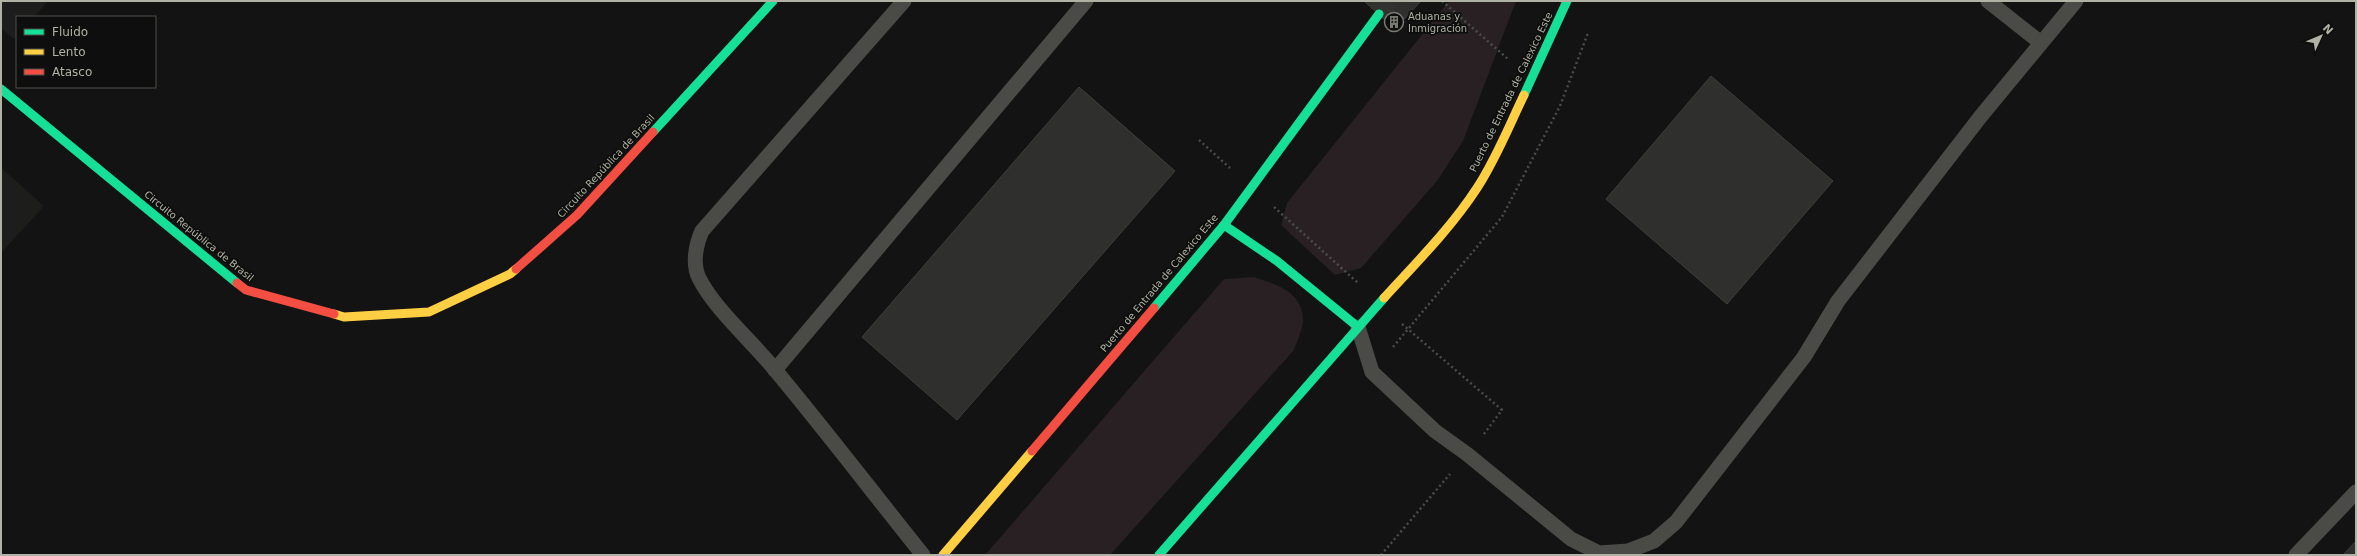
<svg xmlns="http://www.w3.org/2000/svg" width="2357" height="556" font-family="'DejaVu Sans',sans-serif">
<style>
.built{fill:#1d1e1c}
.green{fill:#282022}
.building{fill:#2f302e;stroke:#3e3f3b}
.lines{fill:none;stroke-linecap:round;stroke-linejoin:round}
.primary-tunnel{stroke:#32332f;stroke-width:22;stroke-dasharray:22 11;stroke-linecap:butt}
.path{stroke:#4b4d48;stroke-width:2.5;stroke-dasharray:2 3;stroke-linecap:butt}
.lane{stroke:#4a4b47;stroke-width:15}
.fast{stroke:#16e098;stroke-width:9}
.slow{stroke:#ffcf43;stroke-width:9}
.jam{stroke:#f24e42;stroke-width:9}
.labels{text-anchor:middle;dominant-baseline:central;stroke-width:3.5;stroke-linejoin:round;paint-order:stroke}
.poi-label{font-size:10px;fill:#b0b3a4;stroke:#0d0e0d;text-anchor:start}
.street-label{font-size:10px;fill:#b0b3a4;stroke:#0d0e0d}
</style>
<rect width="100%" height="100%" fill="#121312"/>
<g class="built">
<polygon points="1,1 48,1 34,17 17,17 17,36 14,39 1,28"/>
<polygon points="1,168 44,206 1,253"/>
</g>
<g class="green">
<polygon points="1449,1 1516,1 1463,141 1437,181 1361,268 1335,275 1281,225 1287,203"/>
<path d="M1254,277C1276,284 1303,292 1303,320C1303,329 1297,341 1294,350L1110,555H985L1224,279Z"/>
</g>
<g class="building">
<polygon points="1364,1 1421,1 1395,29"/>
<polygon points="1711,76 1833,181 1727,304 1606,199"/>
<polygon points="1079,87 1175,171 957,420 862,337"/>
<polygon points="2356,541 2356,555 2343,555"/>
</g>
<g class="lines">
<polyline class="primary-tunnel" points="1379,14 1388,1"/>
<g class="path">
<polyline points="1442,1 1508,59"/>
<polyline points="1199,140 1230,168"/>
<polyline points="1274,207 1358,283"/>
<polyline points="1402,324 1502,410 1484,434"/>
<polyline points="1393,347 1502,217 1560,106 1588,33"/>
<polyline points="1381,555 1450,474"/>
</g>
<g class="lane">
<path d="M904,1L702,231C696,244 692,264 699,278C715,310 753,342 776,371C826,431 874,494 923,555"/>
<polyline points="1988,1 2041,43"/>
<polyline points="1358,327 1372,372 1435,431 1467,454 1571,539 1599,553 1628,551 1654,541 1676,522 1804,357 1838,301 1981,116 2076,1"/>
<polyline points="775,370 1086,1"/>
<polyline points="2296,555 2356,492"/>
</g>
<g class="fast">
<polyline points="1,89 237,283"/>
<polyline points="1524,95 1567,1"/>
<polyline points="653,132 773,1"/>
<polyline points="1224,225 1277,261 1358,327"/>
<polyline points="1154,308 1224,225 1379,14"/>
<polyline points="1159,555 1384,298"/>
</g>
<g class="slow">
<path d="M1384,298C1416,263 1451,228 1477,188C1496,159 1509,126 1524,95"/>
<polyline points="334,314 344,317 429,312 510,274 516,269"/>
<polyline points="943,555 1032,451"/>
</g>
<g class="jam">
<polyline points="516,269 577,215 653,132"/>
<polyline points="237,283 246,290 334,314"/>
<polyline points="1032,451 1154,308"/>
</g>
</g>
<defs>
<symbol id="building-ring" viewBox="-11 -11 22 22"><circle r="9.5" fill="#0d0e0d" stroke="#797b71" stroke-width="1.5"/><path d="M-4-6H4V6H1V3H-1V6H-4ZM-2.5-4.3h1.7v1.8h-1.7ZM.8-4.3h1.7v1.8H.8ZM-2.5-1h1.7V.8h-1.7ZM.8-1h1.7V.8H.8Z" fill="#797b71"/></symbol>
</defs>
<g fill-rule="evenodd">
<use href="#building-ring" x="1383" y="11" width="22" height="22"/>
</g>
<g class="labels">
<g class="poi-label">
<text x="1408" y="16">Aduanas y<tspan x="1408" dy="12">Inmigración</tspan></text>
</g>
<g class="street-label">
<text transform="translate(1511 92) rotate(-64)">Puerto de Entrada de Calexico Este</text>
<text transform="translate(606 166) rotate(-47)">Circuito República de Brasil</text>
<text transform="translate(199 236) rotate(39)">Circuito República de Brasil</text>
<text transform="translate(1159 283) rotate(-50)">Puerto de Entrada de Calexico Este</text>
</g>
</g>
<rect width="2357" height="556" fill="none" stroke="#b0b3a4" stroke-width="4"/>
<rect x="16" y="16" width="140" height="72" fill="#0d0e0d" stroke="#4e5049"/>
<rect x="24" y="29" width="20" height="6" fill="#16e098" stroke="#4e5049"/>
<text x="52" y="36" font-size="12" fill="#b0b3a4">Fluido</text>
<rect x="24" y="49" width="20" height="6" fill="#ffcf43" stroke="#4e5049"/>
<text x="52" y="56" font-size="12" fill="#b0b3a4">Lento</text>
<rect x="24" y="69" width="20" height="6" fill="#f24e42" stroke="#4e5049"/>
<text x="52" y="76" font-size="12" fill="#b0b3a4">Atasco</text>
<g transform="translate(2321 36) rotate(46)" stroke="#0d0e0d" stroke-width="3" paint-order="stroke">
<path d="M0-3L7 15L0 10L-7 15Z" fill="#b0b3a4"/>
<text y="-6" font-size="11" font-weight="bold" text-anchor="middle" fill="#b0b3a4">N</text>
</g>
</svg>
